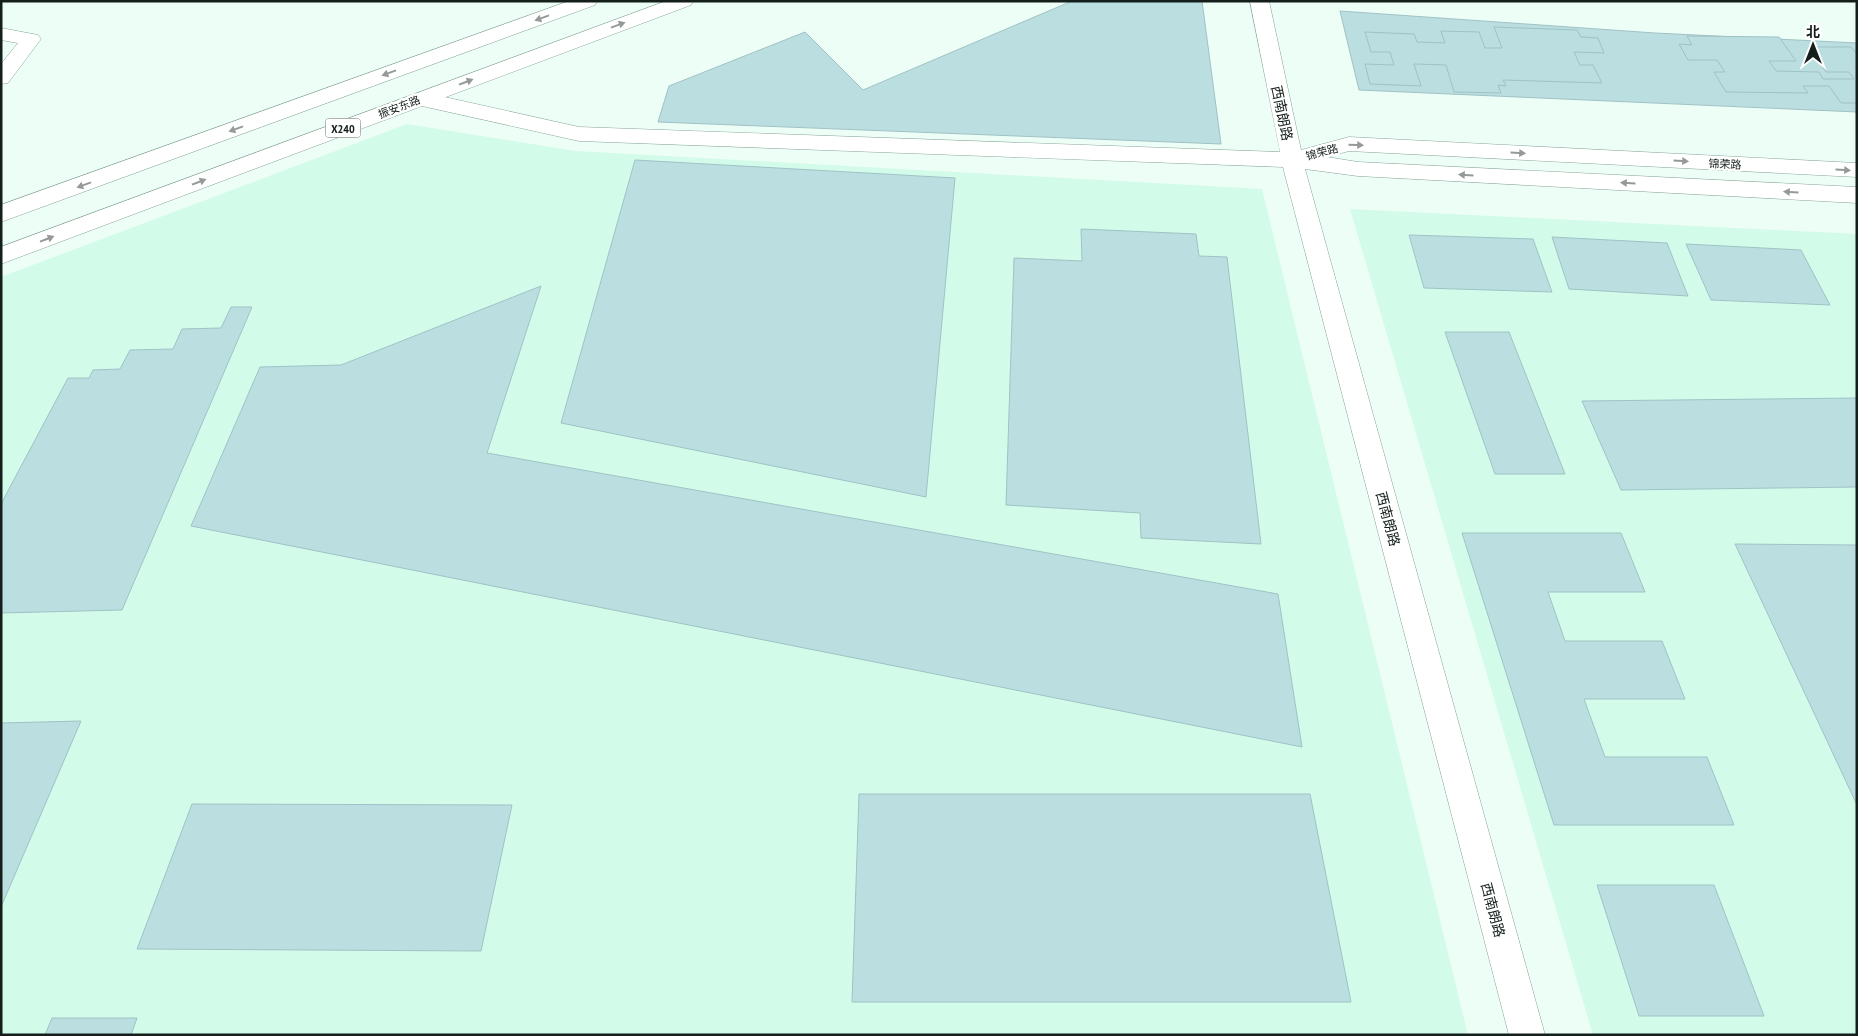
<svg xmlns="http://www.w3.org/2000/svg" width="1858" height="1036" font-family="'PT Sans Narrow','Noto Sans SC',sans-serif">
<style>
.built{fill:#d3fbea}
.building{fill:#bbdee1;stroke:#a0c2c5}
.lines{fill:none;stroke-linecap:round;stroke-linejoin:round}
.minor-casing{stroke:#86a397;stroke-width:1}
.major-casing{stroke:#86a397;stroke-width:1}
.minor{fill:#fff;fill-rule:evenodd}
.major{fill:#fff;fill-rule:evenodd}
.oneway{fill:#959a98}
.labels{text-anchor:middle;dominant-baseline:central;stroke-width:4.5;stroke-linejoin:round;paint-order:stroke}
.far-street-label{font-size:11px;fill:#141f1b;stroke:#fff}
.shield{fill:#fff;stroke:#5a625f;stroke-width:1}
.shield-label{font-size:12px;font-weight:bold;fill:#141f1b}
.street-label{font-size:14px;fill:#141f1b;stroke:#fff}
</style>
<rect width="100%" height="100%" fill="#ecfef6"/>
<g class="built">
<polygon points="407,124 576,151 1262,189 1468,1035 1,1035 1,277"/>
<polygon points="1350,209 1857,234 1857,1035 1593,1035"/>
</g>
<g class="building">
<polygon points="1072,1 1202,1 1221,144 658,122 669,86 805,32 863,90"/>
<polygon points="1340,11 1655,33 1857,43 1857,112 1359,90"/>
<polygon points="1494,27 1577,30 1581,37 1598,38 1604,53 1574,52 1580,65 1593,65 1602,83 1503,80 1506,86 1498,85 1501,93 1454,92 1446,65 1414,64 1421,86 1370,84 1365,64 1394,65 1390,52 1371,52 1365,32 1414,34 1417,42 1445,43 1441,31 1479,32 1485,48 1502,48"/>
<polygon points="1687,36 1779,37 1796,61 1769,61 1776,71 1819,72 1823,79 1854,79 1849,72 1826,72 1808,47 1851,47 1857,54 1857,103 1841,103 1829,86 1803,86 1808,93 1726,92 1714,72 1725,72 1717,60 1688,60 1679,44 1692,45"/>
<polygon points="635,160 955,178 926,497 561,423"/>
<polygon points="1081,229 1196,234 1199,256 1227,257 1261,544 1141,538 1140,513 1006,505 1014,258 1082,261"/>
<polygon points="1409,235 1533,239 1552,292 1424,288"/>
<polygon points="1552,237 1667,243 1688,296 1569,289"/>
<polygon points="1686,244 1801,250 1830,305 1711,300"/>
<polygon points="541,286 487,453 1278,594 1302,747 191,526 260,367 341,365"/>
<polygon points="231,307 252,307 122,610 1,613 1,504 68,378 89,378 93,370 120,369 130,350 173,349 182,329 221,328"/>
<polygon points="1445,332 1509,332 1565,474 1495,474"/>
<polygon points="1857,398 1857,487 1621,490 1582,401"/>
<polygon points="1462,533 1621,533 1645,592 1548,592 1565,641 1662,641 1685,699 1584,699 1605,757 1707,757 1734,825 1554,825"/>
<polygon points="1735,544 1857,545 1857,805"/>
<polygon points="81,721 1,907 1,723"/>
<polygon points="859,794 1310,794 1351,1002 852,1002"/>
<polygon points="192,804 512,805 481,951 137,949"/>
<polygon points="1597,885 1714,885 1764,1016 1639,1016"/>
<polygon points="52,1018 137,1018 131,1035 45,1035"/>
</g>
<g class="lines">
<defs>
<g id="minor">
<polygon points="1250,1 1269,1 1301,150 1349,137 1857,163 1857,177 1349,151 1327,157 1358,162 1857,187 1857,203 1358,176 1305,169 1545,1035 1509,1035 1283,167 579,141 422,106 415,104 412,99 415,94 422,92 579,127 1280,152"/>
<polygon points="1,28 38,35 41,39 8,83 1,84 1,64 18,43 1,40"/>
</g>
<g id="major">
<polygon points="569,1 597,1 595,5 1,222 1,205"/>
<polygon points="666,1 693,1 691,5 1,264 1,247"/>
</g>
</defs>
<use href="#minor" class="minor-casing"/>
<use href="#major" class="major-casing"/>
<use href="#minor" class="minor"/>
<use href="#major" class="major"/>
</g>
<defs><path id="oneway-solid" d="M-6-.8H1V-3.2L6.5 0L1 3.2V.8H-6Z" transform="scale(1.25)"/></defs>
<g class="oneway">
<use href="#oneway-solid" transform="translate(542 18) rotate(160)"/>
<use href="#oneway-solid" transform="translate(618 25) rotate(-20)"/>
<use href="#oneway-solid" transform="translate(389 73) rotate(160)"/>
<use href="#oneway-solid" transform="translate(466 82) rotate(-21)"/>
<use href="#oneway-solid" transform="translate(236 129) rotate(160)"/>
<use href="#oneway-solid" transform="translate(1356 145) rotate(1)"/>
<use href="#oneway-solid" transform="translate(1518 153) rotate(3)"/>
<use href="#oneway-solid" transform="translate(1681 161) rotate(3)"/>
<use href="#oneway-solid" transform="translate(1843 170) rotate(3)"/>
<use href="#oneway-solid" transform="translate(1466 175) rotate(-177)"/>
<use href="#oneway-solid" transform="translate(199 182) rotate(-21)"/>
<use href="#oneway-solid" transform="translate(1628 183) rotate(-177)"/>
<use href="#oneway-solid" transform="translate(84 185) rotate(160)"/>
<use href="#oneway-solid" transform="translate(1791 192) rotate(-177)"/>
<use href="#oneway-solid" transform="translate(47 239) rotate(-21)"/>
</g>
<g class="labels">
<g class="far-street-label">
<text transform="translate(399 107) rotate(-21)">振安东路</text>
<text transform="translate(1322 152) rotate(-15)">锦荣路</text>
<text transform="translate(1725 164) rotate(3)">锦荣路</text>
</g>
<rect class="shield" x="325.5" y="118.5" width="35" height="19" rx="4"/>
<g class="shield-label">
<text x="343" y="128">X240</text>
</g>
<g class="street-label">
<text transform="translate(1282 113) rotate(78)">西南朗路</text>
<text transform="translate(1388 519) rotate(75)">西南朗路</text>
<text transform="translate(1493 910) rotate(75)">西南朗路</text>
</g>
</g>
<rect width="1858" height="1036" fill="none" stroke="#141f1b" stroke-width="5"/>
<g transform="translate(1813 45)" stroke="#ffffff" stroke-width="4" paint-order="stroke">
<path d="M0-4L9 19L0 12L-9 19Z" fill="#141f1b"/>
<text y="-8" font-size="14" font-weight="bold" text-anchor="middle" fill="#141f1b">北</text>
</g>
</svg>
